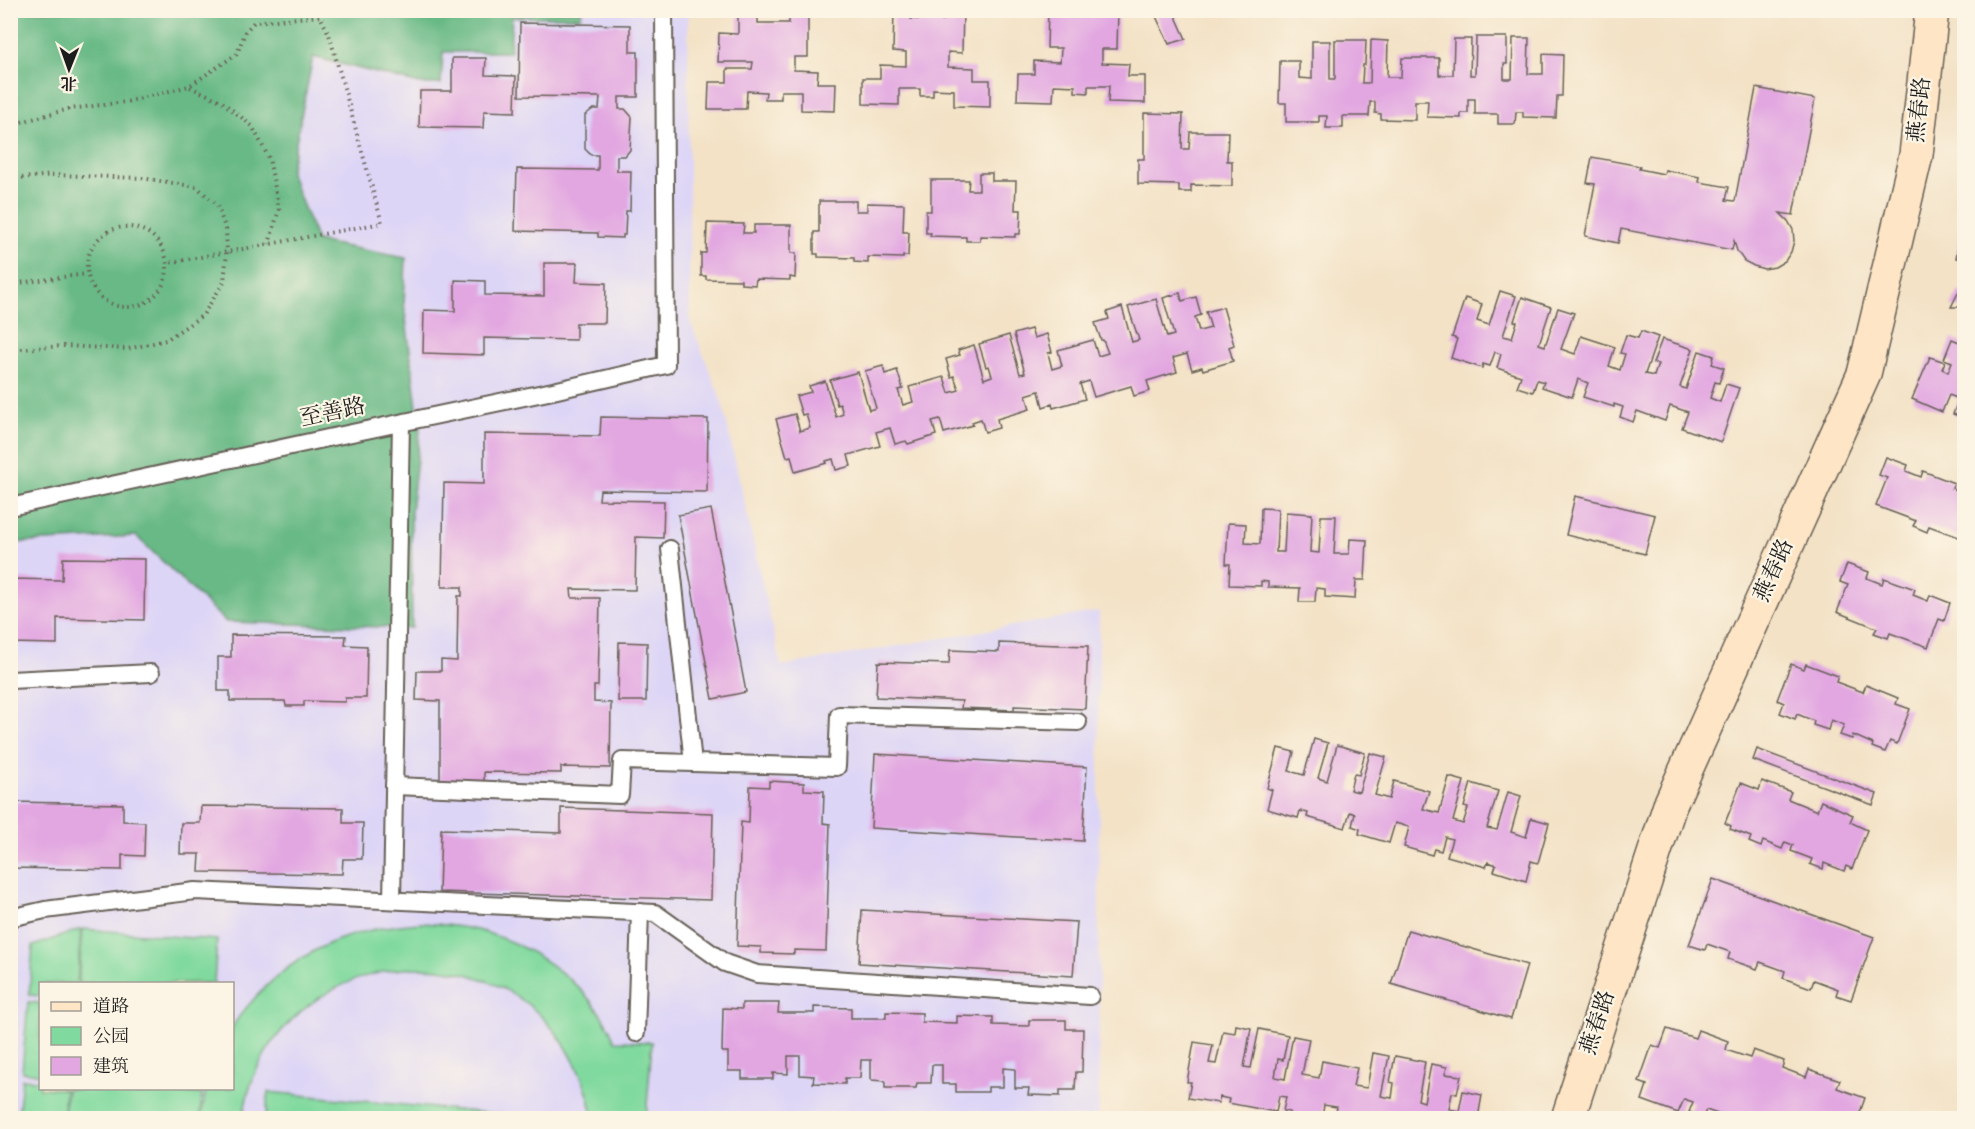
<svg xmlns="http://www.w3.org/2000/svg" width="1975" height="1129" font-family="'Sorts Mill Goudy','Noto Serif SC',serif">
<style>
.built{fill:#ddd5f6;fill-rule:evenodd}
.green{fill:#80d99e;stroke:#4e7a5d;stroke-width:1.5}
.forest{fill:#68b985;stroke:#426a50;stroke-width:1.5}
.building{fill:#e2a7e1}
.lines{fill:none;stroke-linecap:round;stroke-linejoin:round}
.lane-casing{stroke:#676158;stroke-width:20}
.secondary-casing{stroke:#676158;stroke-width:36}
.path{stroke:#676158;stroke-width:4;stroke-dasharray:1.5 4.5;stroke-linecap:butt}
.lane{stroke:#fff;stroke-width:16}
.secondary{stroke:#fee5c5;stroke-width:33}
.labels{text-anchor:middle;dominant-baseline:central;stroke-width:4.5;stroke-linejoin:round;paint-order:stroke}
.street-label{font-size:22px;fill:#1c1c1c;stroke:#fcf5e5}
</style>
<rect width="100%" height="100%" fill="#fcf5e5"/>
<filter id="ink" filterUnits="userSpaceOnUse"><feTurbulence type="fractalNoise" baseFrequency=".0167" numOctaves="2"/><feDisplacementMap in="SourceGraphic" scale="12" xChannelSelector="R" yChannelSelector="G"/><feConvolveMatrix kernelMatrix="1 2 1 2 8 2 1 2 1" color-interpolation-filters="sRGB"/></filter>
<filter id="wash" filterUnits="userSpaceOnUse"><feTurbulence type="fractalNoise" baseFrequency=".008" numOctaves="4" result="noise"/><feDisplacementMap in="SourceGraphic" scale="24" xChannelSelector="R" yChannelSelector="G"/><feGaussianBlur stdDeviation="1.35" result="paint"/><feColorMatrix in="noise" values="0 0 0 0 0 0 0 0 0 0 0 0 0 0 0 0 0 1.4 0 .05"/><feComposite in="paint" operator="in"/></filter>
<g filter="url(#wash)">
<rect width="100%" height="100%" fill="#f3e2c6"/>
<path class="built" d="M10,11H688L690,321L722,402L781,666L1099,611V1118H11ZM40,984H232V1088H40Z"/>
<g class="green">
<path d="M420,923C441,924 463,926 484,932C538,948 593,988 615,1041L652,1042L646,1118H593C590,1093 579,1069 566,1047C479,912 265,960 243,1118H201L206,1089L232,1088C232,1075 232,1061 232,1047C232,1042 231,1034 232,1029C235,1019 247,1007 254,999C300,948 352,928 420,923Z"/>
<polygon points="81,929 77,983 40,984 40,996 29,995 33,946"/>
<polygon points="83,929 217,940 214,983 78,983"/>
<polygon points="28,1002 40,1003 40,1074 22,1072"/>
<polygon points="22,1079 40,1080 40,1088 65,1089 63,1118 18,1118"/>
<polygon points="138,1089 202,1094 200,1118 64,1118 67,1089"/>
<polygon points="268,1092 540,1118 266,1118"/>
</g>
<polygon class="forest" points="11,11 582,11 580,17 512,17 510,52 443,52 441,84 420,84 313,57 290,172 317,241 406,258 404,303 420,431 411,512 412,628 226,622 136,536 11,543"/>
<g id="blocks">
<g class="building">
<polygon points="894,10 912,10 911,19 944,20 944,10 963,11 962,53 948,52 948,67 974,68 974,80 990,80 990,107 954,106 954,90 933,89 933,96 920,96 920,89 899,89 899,105 863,104 863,78 880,78 880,65 906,66 906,52 893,51"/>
<polygon points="1048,10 1066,10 1066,15 1098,16 1098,10 1118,10 1117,49 1102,49 1102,63 1129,64 1128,76 1145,76 1145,103 1108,102 1109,86 1088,86 1088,93 1075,92 1075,86 1054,85 1053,101 1017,100 1018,74 1034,74 1034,61 1060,62 1061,48 1047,48"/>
<polygon points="1153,10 1173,10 1186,39 1169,44"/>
<polygon points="738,11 758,12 758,23 789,23 789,12 808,13 808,57 794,57 794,70 818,71 817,83 836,83 835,111 801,110 801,91 781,91 781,99 765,99 766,92 747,91 746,109 708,109 709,82 727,82 727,69 752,69 753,62 718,62 719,33 738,34"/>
<polygon points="520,23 630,25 630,52 638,52 638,97 619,97 619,109 625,109 632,117 630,150 625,156 617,156 617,171 631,171 630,211 626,211 625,235 623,235 623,238 598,237 598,233 515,231 517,169 598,170 598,155 591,155 585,149 585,115 593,109 599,109 600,97 519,96"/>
<polygon points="1476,37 1507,37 1507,64 1504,64 1504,79 1512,79 1513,38 1529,38 1528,74 1543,74 1543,54 1563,55 1562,96 1557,96 1556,118 1523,117 1523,112 1516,112 1515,124 1498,124 1498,114 1475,114 1475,99 1468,99 1468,113 1461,113 1461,118 1427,117 1428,101 1415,101 1415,120 1381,119 1381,114 1375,113 1375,102 1370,102 1369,116 1343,116 1343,128 1326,128 1327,116 1319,116 1319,122 1286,122 1286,103 1279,103 1280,61 1299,61 1299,78 1312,79 1312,41 1330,41 1330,79 1335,79 1335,40 1366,40 1365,65 1363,65 1362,83 1370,83 1371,40 1388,41 1387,77 1401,77 1402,58 1439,58 1439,75 1453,75 1454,39 1471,39 1470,75 1475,75"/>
<polygon points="452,58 486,58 485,75 516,76 515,112 484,111 483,128 419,127 420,91 452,91"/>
<polygon points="1756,88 1815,99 1793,215 1780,213 1788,221 1793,230 1794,241 1791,252 1785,261 1775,267 1764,269 1754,266 1744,261 1737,251 1734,241 1732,250 1621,229 1618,243 1585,236 1595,184 1587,183 1592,157 1640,166 1639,169 1664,174 1665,170 1700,177 1699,182 1729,187 1726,200 1735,201"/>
<polygon points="1144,113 1183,114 1182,149 1189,149 1190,132 1228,132 1227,161 1232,161 1232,186 1191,185 1191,192 1179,192 1179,185 1138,184 1138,159 1144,159"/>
<polygon points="979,173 992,173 992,181 1016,181 1015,210 1021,210 1020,234 1015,234 1015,237 980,236 980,241 966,241 966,237 930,236 931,233 926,233 926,211 931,211 931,180 969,180 968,190 979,190"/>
<polygon points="819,201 856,201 856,211 867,211 867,203 904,204 903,232 909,232 908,256 903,256 903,258 868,257 868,263 854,262 854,258 818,257 818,254 814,254 814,232 819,232"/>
<polygon points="1963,220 1964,220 1964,259 1956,258"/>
<polygon points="707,223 744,224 743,233 754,233 754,225 791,225 791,253 796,253 795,278 790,277 790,280 756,279 755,285 741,284 741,280 706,279 706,276 701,276 701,253 706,253"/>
<polygon points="544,263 577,263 576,282 606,283 605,323 576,323 576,340 484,338 484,355 423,353 424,310 455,311 455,280 485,281 485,295 544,296"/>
<polygon points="1500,291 1516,296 1503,336 1512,338 1517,322 1514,321 1522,297 1551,307 1539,344 1545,346 1558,308 1574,313 1561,349 1575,354 1581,336 1615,347 1609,366 1620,370 1625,354 1620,353 1626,335 1638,338 1641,331 1658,337 1645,374 1654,376 1658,364 1653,363 1662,339 1693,349 1680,387 1686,389 1699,351 1714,356 1712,364 1724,368 1719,383 1715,382 1710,398 1720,402 1726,384 1739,388 1721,442 1682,428 1688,412 1670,406 1665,421 1637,411 1633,422 1620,417 1623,407 1614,404 1614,407 1583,397 1588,383 1578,379 1572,397 1542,387 1544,382 1537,380 1533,392 1517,387 1521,376 1497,368 1501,354 1495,352 1490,366 1483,364 1482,368 1451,358 1457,339 1452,337 1465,298 1482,304 1477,321 1489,325"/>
<polygon points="1959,291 1964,292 1964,307 1951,307"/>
<polygon points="1180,293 1182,301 1196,297 1201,315 1195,317 1199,331 1211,328 1206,312 1223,307 1234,345 1229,347 1233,361 1203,370 1202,367 1192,370 1187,354 1173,358 1177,372 1147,381 1150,391 1134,396 1131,386 1094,397 1089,381 1080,384 1085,399 1053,408 1052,404 1043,407 1039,391 1026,395 1030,409 997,419 999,428 985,432 981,419 972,422 973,425 944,433 940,419 932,421 936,435 908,444 906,441 895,444 890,428 876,432 880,446 848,455 851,466 836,470 833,459 826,461 827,463 795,472 791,456 787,457 776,419 795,414 800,431 810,428 806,414 802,415 796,396 811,392 809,386 825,381 836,417 843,414 840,404 837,405 830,380 858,372 869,410 876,408 865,371 883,366 885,374 897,370 903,389 898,390 903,405 913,402 909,387 944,377 949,393 959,390 954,376 951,377 946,359 960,355 958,350 974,345 984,379 992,376 989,366 986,367 979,344 1009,335 1020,374 1025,373 1014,334 1031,329 1034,338 1047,334 1052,352 1048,353 1052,369 1062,366 1058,350 1093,340 1098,356 1108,353 1103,340 1101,340 1095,323 1109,319 1107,312 1122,307 1132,342 1139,340 1128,307 1156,299 1167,337 1174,335 1163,298"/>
<polygon points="1952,339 1964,344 1964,418 1953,414 1959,399 1949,395 1942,412 1912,399 1930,357 1945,362 1942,369 1948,372 1952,362 1944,359"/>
<polygon points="601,417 708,419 707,492 600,490 599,500 664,501 663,538 636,537 635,590 571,589 572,598 600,598 598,686 594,686 594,702 611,703 610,768 561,767 561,773 484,772 484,781 440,780 440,701 416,700 417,671 441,671 441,660 457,661 458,596 462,596 462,587 442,587 444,483 484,484 484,434 600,436"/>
<polygon points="1886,457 1908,465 1906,471 1921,477 1923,471 1954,483 1952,488 1964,493 1964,539 1929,526 1927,532 1913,526 1916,521 1876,506 1887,478 1879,475"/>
<polygon points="1575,496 1655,515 1645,554 1566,535"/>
<polygon points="1261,508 1278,509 1276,552 1284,552 1286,512 1312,514 1310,552 1319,553 1321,516 1336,516 1334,554 1349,554 1350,539 1367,540 1365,580 1356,580 1355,599 1325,597 1325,589 1316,588 1315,602 1299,602 1300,588 1268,587 1268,582 1261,581 1261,586 1229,585 1230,564 1226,564 1228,523 1246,524 1245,543 1260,544"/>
<polygon points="711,509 746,692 713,699 678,515"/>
<polygon points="63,558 145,559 144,620 57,618 57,644 10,643 10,579 62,580"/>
<polygon points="1847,564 1869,572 1867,578 1882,584 1884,578 1915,589 1913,595 1928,601 1930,595 1950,603 1944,621 1939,619 1928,647 1890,633 1888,638 1874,633 1877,628 1837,612 1848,585 1840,582"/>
<polygon points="231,635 346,636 345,645 367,646 366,698 345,698 345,702 304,701 304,706 286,706 285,701 230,701 230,691 218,691 218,657 231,657"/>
<polygon points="619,642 647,643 646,701 618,701"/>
<polygon points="999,643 1088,646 1085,709 1014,706 1014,710 961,708 962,701 876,697 878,662 949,664 950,650 999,652"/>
<polygon points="1791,664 1804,669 1806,664 1838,676 1836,682 1863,692 1866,685 1898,698 1896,704 1910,709 1897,744 1890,741 1885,752 1872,747 1873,744 1853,735 1852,739 1840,735 1844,725 1831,720 1828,730 1813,725 1814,721 1797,714 1795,719 1780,713 1784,703 1777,700"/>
<polygon points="1314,739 1328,743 1318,778 1327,781 1337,745 1365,753 1359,775 1354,774 1350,790 1359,792 1370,753 1386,757 1375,795 1389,799 1394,781 1429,791 1423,809 1439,813 1449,777 1464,781 1453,821 1463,824 1468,808 1464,807 1471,783 1498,791 1487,828 1497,830 1508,792 1521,796 1511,832 1526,837 1531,818 1549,823 1538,863 1531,861 1526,881 1494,871 1496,865 1488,862 1486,867 1447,856 1452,839 1445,837 1441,851 1434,849 1432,855 1404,847 1409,827 1395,823 1389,843 1359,834 1360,829 1352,826 1355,814 1350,812 1345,828 1307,817 1308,813 1300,811 1298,818 1267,809 1272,790 1267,788 1278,748 1294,752 1289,771 1304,775"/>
<polygon points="1757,749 1877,794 1873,805 1753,760"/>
<polygon points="875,754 1087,767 1083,841 871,828"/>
<polygon points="769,781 804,783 804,790 824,791 823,823 830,824 826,951 794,950 794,954 761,953 761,947 737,946 741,822 749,823 750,786 769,787"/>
<polygon points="1762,781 1791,792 1788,799 1817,811 1821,801 1853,815 1850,822 1867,830 1852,869 1846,866 1844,871 1824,863 1823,869 1810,864 1812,859 1791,851 1793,845 1785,842 1782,849 1763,841 1761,847 1749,842 1751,837 1730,829 1731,826 1725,823 1741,783 1759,790"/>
<polygon points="10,802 123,804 123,821 145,822 144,856 122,855 122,870 10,868"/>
<polygon points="201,806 343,808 343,823 363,823 362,859 343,859 342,874 199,872 200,854 180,854 181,823 200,823"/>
<polygon points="561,808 713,813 711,900 439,892 441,829 561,833"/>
<polygon points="1713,879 1874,937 1851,1000 1836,995 1838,989 1814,980 1811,988 1783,978 1785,971 1760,962 1757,969 1728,959 1730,952 1707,944 1705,950 1689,945"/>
<polygon points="862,910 1077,922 1073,976 859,963"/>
<polygon points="1408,930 1527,965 1511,1019 1391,984"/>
<polygon points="742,1003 779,1003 778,1013 814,1013 814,1007 851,1008 851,1018 886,1018 886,1012 922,1013 922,1022 957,1023 957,1016 993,1017 993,1025 1029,1026 1029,1020 1066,1020 1066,1029 1083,1029 1082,1072 1076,1072 1075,1090 1060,1090 1060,1096 1028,1095 1029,1088 1015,1088 1015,1069 1003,1068 1003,1087 988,1087 988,1092 956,1092 956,1084 942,1084 942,1065 932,1065 931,1083 917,1083 916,1088 885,1088 885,1081 871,1080 871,1060 861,1060 860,1078 845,1078 845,1084 813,1083 814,1076 800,1075 800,1056 788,1056 788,1074 773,1073 773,1079 742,1079 742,1071 728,1071 728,1052 722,1052 723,1008 742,1009"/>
<polygon points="1236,1025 1251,1028 1244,1067 1251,1068 1259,1029 1288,1035 1283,1060 1278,1059 1275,1077 1285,1079 1293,1036 1309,1039 1302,1075 1319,1078 1322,1061 1357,1068 1353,1086 1367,1088 1373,1053 1389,1056 1381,1096 1392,1098 1394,1083 1390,1082 1395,1056 1425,1062 1418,1100 1424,1102 1431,1064 1447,1067 1445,1074 1461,1076 1457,1094 1452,1093 1449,1109 1459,1111 1463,1091 1482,1095 1478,1118 1382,1118 1382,1115 1376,1114 1375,1118 1335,1118 1337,1107 1324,1105 1322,1118 1288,1118 1290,1112 1283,1111 1286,1097 1279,1096 1276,1112 1228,1103 1229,1099 1220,1097 1218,1103 1188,1098 1191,1082 1187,1082 1194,1042 1213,1045 1209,1063 1216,1064 1223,1031 1235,1033"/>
<polygon points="1667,1029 1695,1038 1698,1030 1728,1041 1726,1050 1750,1058 1753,1050 1784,1061 1782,1068 1806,1077 1809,1069 1840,1080 1837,1088 1865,1098 1858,1118 1726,1118 1727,1117 1706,1110 1703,1117 1689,1112 1693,1102 1684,1099 1678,1113 1642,1100 1647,1085 1639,1082 1652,1045 1660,1048"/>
</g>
</g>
</g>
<g filter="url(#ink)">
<use href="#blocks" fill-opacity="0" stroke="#676158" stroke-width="1.5"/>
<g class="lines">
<defs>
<g id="lane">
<polyline points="10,507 328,438 553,391 666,365 664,10"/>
<polyline points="10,680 151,673"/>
<polyline points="693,763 837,767 839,715 1078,722"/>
<polyline points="394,786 620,795 622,761 693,763 670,549"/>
<polyline points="392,900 401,423"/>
<polyline points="10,918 45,910 195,891 655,913 725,963 757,974 1090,996"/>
<polyline points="636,1033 640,912"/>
</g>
<polyline id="secondary" points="1568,1118 1670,805 1864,374 1916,155 1932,10"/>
</defs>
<use href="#lane" class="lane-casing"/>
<use href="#secondary" class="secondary-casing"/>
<g class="path">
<polyline points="190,87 221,101 252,126 269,158 279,209 269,244"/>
<polyline points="10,125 69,109 126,102 189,86 237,54 245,32 254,22 320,16 329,34 382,223 168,263"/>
<polyline points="10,179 53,175 142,178 197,187 217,205 226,230 227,252 224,282 203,315 166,340 128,349 63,346 22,349 10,352"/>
<circle cx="127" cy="267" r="40"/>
<polyline points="10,284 87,274"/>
</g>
<use href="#lane" class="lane"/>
<use href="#secondary" class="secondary"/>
</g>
</g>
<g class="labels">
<g class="street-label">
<text transform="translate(1921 110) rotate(-84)">燕春路</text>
<text transform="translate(333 414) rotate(-12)">至善路</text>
<text transform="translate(1775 571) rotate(-66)">燕春路</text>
<text transform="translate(1599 1023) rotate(-72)">燕春路</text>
</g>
</g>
<rect width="1975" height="1129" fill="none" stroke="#fcf5e5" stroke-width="36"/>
<rect x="39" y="982" width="195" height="108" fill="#fcf5e5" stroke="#a29e95" stroke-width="1.5"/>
<rect x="51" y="1002" width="30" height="9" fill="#fee5c5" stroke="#a29e95" stroke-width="1.5"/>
<text x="93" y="1012" font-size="18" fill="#1c1c1c">道路</text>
<rect x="51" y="1027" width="30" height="18" fill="#80d99e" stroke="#a29e95" stroke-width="1.5"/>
<text x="93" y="1042" font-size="18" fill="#1c1c1c">公园</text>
<rect x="51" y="1057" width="30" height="18" fill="#e2a7e1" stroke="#a29e95" stroke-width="1.5"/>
<text x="93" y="1072" font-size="18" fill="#1c1c1c">建筑</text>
<g transform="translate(69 69) rotate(181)" stroke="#fcf5e5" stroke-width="4.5" paint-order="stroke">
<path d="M0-4.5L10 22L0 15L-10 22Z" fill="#1c1c1c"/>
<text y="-9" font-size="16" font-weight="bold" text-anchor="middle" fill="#1c1c1c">北</text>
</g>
</svg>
